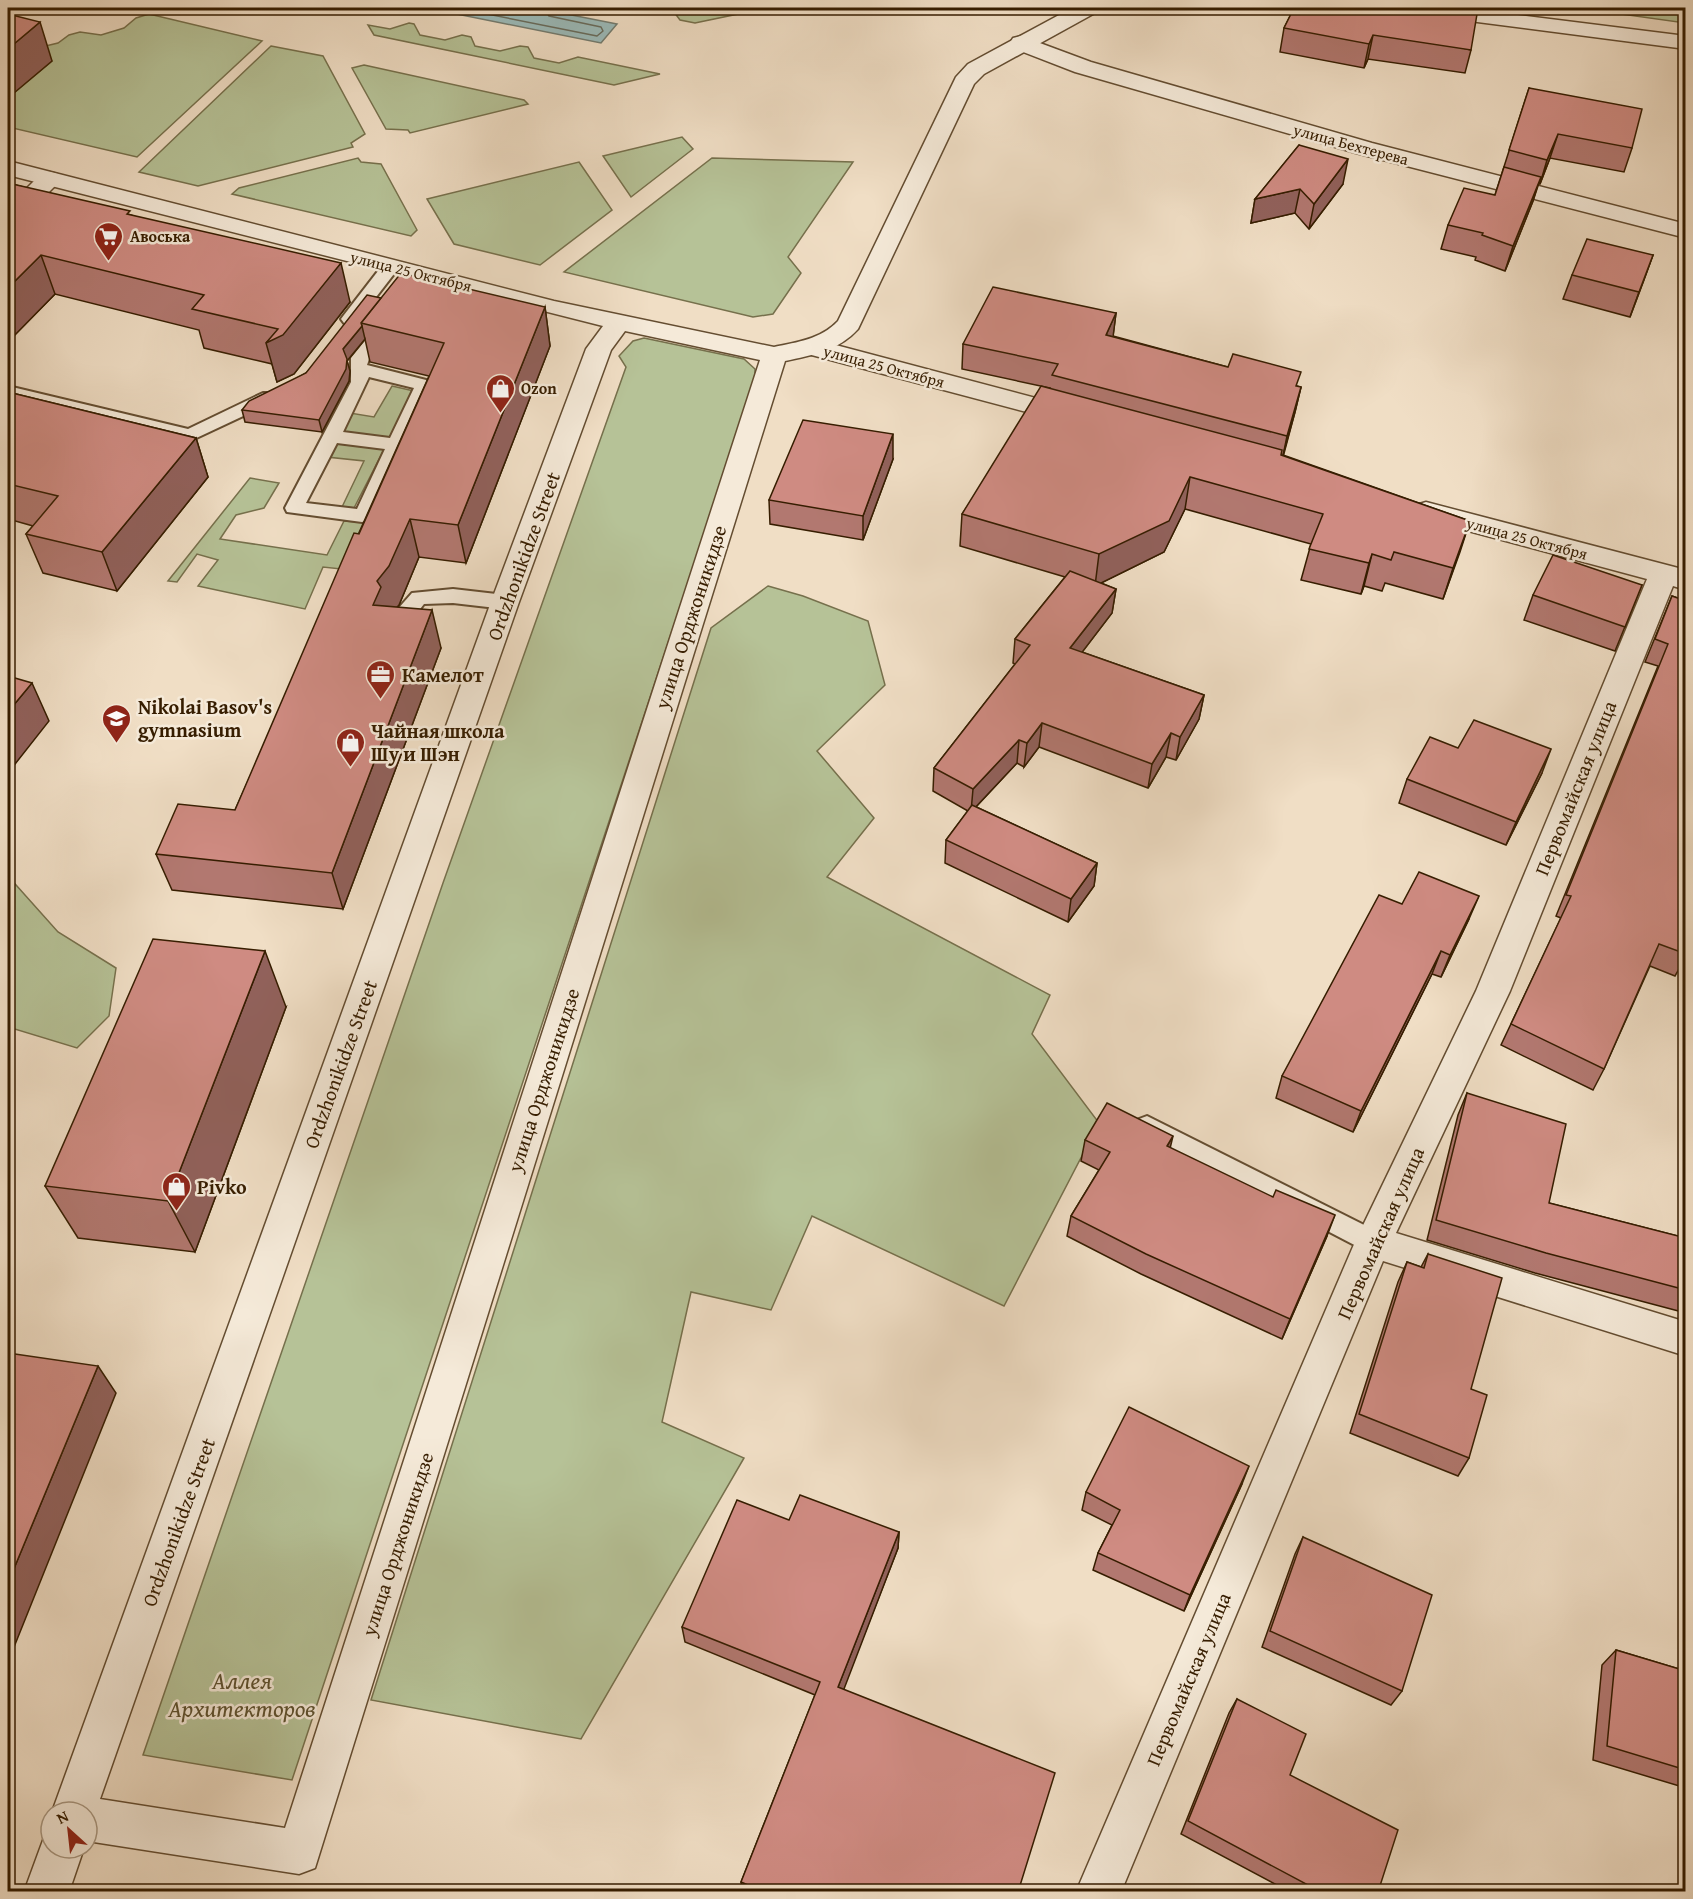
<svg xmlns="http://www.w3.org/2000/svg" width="1693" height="1899" font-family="'Gentium Book Plus',serif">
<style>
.green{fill:#b6c297;stroke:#76704c;stroke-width:1.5}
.water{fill:#9bbbba;stroke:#737c70;stroke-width:1.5}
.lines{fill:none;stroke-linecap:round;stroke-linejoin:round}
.shore{stroke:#686c5d;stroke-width:1.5}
.service-casing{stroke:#644d31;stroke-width:4}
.minor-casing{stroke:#644d31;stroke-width:3}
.tertiary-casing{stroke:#644d31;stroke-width:3}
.service{fill:#f5ead9;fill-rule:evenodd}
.minor{fill:#f5ead9;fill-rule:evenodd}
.tertiary{fill:#f5ead9;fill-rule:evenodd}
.wall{fill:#b27870;stroke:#361d00;stroke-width:1.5}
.shaded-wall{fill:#91615b;stroke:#361d00;stroke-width:1.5}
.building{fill:#cf8b82;stroke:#361d00;stroke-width:1.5}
.labels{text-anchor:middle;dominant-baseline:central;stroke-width:5;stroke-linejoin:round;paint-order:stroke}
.far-street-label{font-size:16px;fill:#361d00;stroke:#f5ead9}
.far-poi-label{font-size:16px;font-weight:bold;fill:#361d00;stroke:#f5ead9;text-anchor:start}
.street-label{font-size:20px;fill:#361d00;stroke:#f5ead9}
.poi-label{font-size:20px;font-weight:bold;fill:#361d00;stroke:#f5ead9;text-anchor:start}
.near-park-label{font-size:24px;font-style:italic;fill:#5c4f2d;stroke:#f5ead9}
</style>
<rect width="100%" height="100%" fill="#f0dec5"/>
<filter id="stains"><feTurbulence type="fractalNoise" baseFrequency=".00333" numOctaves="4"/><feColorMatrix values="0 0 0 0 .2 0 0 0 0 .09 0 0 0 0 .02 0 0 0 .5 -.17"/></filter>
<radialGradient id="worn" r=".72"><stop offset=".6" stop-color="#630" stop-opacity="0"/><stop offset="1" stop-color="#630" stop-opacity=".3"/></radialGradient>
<g class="green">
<polygon points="671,8 767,8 695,23 680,20"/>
<polygon points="1578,8 1685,8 1685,23"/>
<polygon points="149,14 262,41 137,157 8,127 8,98 52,61 33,49 58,43 69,35 80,32 101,35 124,28 136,18"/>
<polygon points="409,23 414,24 420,35 445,40 462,35 471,37 475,46 500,51 520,46 528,47 534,58 559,63 578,57 660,74 614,85 374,35 368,25 390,29"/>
<polygon points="271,46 323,56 365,134 351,143 353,147 198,186 139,172"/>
<polygon points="364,65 524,100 528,104 410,133 408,130 386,129 352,68"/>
<polygon points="682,137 693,149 631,197 603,156"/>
<polygon points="358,158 361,162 381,164 417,230 411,236 232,194 239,188"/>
<polygon points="712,158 853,162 788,257 801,273 773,314 753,317 564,272"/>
<polygon points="579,162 612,210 540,265 454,244 427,199"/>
<polygon points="644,338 744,359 755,369 755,380 292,1780 143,1755 443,883 626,367 619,356 633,341"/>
<polygon points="392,386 414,391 354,508 342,507 364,461 327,457 350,413 374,417"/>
<polygon points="250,478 279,483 264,508 236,515 220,539 327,555 344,521 372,523 369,572 323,567 305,609 198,586 218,560 197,554 177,582 168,581"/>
<polygon points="768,586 803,596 868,621 885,685 817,751 874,818 827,877 1050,995 1032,1034 1099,1123 1004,1306 812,1216 771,1310 691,1292 662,1422 744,1458 581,1739 371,1700 711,628"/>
<polygon points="8,876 58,932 116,968 109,1016 77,1048 8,1027"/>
</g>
<polygon class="water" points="427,8 536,8 617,24 601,43"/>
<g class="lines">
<polyline class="shore" points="457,8 597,36 603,31 601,27 549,16 544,8"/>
<defs>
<g id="service">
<polygon points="391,261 397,262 399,266 397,270 356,323 344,323 341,319 344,315 385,262"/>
<path d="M387,320L396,325L369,359L367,365L430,381L433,385L375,509L369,520L362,522L287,512L285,508L351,382V358L381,321ZM369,377L414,388L390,438L343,432ZM337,443L385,449L357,509L306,503Z"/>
<polygon points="8,386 188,429 263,393 275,393 278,397 275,401 190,441 8,397"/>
<path d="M453,589L505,595L512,597L515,602L512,607L505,609L453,603L424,604C415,615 407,628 392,624L389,619L412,593Z"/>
<polygon points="1147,1116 1382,1234 1385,1242 1382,1250 1373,1253 1364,1250 1139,1133 1135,1126 1139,1119"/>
</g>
<g id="minor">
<polygon points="1405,8 1461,8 1686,36 1686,49 1415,14 1407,13"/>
<polygon points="1021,36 1091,62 1372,143 1686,224 1686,238 1356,153 1075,72 1013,48 1010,43 1013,38"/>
<polygon points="49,172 57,174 61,179 57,184 16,225 8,227 8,207 41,174"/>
<polygon points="813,339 1081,410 1085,416 1081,422 1072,424 804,353 800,347 804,341"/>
<polygon points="1426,502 1686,570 1686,590 1673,586 1510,991 1396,1233 1686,1322 1686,1356 1383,1261 1121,1892 1076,1892 1355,1242 1476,991 1647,579 1416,517 1412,511 1416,505"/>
</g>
<g id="tertiary">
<path d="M1072,8H1098L1095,13L984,74L974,84L858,329C838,351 813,355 785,361L315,1868L299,1874L87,1841V1812H52L491,602L586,349L603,326L8,175V161L554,301L774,347C798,342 821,339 838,321L956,77L968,64ZM625,331L760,360L285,1828L100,1799L519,602L611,350Z"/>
<polygon points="51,1830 51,1848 84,1848 69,1892 24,1892 46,1832"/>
</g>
</defs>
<use href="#service" class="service-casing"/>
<use href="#minor" class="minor-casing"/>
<use href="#tertiary" class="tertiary-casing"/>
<use href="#service" class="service"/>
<use href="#minor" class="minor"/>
<use href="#tertiary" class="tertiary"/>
</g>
<g class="wall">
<polygon points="1294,8 1471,50 1465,73 1368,59 1364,68 1280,52 1284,28"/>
<polygon points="1529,88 1632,148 1624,172 1550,158 1540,184 1538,184 1533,201 1505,271 1475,260 1476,257 1441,249 1448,225 1495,195"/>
<polygon points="1299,145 1343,184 1309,229 1295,213 1251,223 1255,199"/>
<polygon points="8,183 131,215 350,302 294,374 277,382 272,364 204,348 199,330 55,294 8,342"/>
<polygon points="1653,255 1630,317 1563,299 1572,275"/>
<polygon points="381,298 545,307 550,346 466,563 419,557 399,605 397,607 441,648 343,909 172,890 156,854 235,810 429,376 370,362 365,339 347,361 350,371 349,381 322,432 245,422 242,410 306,373"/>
<polygon points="1116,313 1113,336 1301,387 1295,412 1283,455 1470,521 1443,599 1385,583 1382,591 1364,586 1361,594 1301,580 1311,544 1185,509 1164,552 1101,583 1116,589 1112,613 1082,652 1204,695 1199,719 1176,760 1166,757 1148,788 1039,747 1024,767 1017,763 976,807 1097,863 1094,886 1068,922 945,863 946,840 968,811 933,791 934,768 1015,664 1013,663 1015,639 1065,577 960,546 962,514 1050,388 962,369 963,344"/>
<polygon points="8,392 196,438 208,477 117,591 43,573 26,534 33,526 8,519"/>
<polygon points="893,459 863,540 770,524 769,500"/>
<polygon points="1642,585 1615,651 1524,620 1533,595"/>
<polygon points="1672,596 1686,601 1686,957 1675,976 1650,966 1604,1069 1593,1090 1501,1045 1561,918 1556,916 1658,666 1645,662"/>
<polygon points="1458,748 1542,773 1506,845 1399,803 1407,779"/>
<polygon points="1402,904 1469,919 1441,977 1432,974 1353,1132 1276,1098 1282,1076"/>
<polygon points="286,1007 195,1252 78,1238 45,1186"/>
<polygon points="1467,1093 1549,1203 1686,1238 1686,1313 1535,1273 1427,1240 1458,1115"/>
<polygon points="1085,1140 1170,1148 1327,1236 1282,1339 1141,1274 1067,1236 1071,1216 1099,1170 1081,1161"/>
<polygon points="1428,1254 1471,1389 1469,1458 1458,1476 1350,1433 1398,1282 1407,1262 1421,1267"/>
<polygon points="1242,1484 1184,1611 1093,1570 1098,1553 1112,1525 1082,1510 1086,1492"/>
<polygon points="789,1520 899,1532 898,1548 843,1689 1018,1892 743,1892 741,1882 815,1695 685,1642 682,1627"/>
<polygon points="1303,1537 1402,1691 1391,1705 1262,1647 1295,1554"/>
<polygon points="1616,1650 1686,1671 1686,1788 1593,1760 1602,1665"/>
<polygon points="1237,1699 1290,1775 1378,1892 1290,1892 1181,1834 1229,1713"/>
</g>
<g class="shaded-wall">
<polygon points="40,22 52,61 8,98 8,49"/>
<polygon points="1373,35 1368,59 1364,68 1369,44"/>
<polygon points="1558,134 1550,158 1540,184 1547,160"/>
<polygon points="1348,159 1343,184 1309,229 1314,204"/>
<polygon points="1541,177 1533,201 1505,271 1513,246"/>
<polygon points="1300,189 1295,213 1251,223 1255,199"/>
<polygon points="41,255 55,294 8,342 8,288"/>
<polygon points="1653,255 1644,280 1630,317 1639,292"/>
<polygon points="341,263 350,302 294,374 277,382 266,343"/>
<polygon points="545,307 550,346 466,563 458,525"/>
<polygon points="1116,313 1113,337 1106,335"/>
<polygon points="362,326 365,339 347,361 350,371 349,381 322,432 319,420 343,349"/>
<polygon points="1301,387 1295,412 1282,461 1287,436"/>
<polygon points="893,434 893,459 863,540 863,516"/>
<polygon points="196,438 208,477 117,591 102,552"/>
<polygon points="1190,477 1185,509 1164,552 1095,586 1099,554"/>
<polygon points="410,519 419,557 399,605 388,617 373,605 377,581"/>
<polygon points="1470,521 1460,552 1443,599 1453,568"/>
<polygon points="1372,554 1364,586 1361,594 1369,563"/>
<polygon points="1116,589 1112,613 1067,672 1070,648"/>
<polygon points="432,610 441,648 343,909 332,873"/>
<polygon points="32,683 49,721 8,773 8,712"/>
<polygon points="1204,695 1199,719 1176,760 1180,737"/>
<polygon points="1042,723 1039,747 1024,767 1027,743"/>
<polygon points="1171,733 1166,757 1148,788 1152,764"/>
<polygon points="1019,740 1017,763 971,812 973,789"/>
<polygon points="1551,749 1542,773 1506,845 1516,822"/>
<polygon points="1097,863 1094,886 1068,922 1071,899"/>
<polygon points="1479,896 1469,919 1441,977 1450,955"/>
<polygon points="265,951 286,1007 195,1252 168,1201"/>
<polygon points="1441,951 1432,974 1353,1132 1361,1111"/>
<polygon points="1173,1136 1168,1157 1167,1146"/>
<polygon points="1335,1215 1327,1236 1282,1339 1290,1319"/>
<polygon points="98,1366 116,1393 8,1662 8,1583"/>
<polygon points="1249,1466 1242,1484 1184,1611 1190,1595"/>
<polygon points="899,1532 898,1548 839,1702 838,1687"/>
</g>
<g class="building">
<polygon points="1294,8 1442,8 1477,14 1471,50 1373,35 1369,44 1284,28"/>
<polygon points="8,14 40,22 8,49"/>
<polygon points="1529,88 1642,109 1632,148 1558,134 1547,160 1509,150"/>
<polygon points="1299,145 1348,159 1314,204 1300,189 1255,199"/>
<polygon points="1504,167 1541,177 1513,246 1482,235 1483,233 1448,225 1464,188 1495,195"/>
<polygon points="8,183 130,211 127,214 341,263 283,335 266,343 278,329 192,309 204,295 41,255 8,288"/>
<polygon points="1587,239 1653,255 1639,292 1572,275"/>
<polygon points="401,273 545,307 458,525 410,519 389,566 377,581 381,587 373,605 432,610 332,873 156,854 178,804 235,810 354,533 359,534 444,343 361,323"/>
<polygon points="993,287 1116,313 1106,335 1228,367 1233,354 1301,372 1296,386 1301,387 1287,436 1052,375 1058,364 963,344"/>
<polygon points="367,295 381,298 361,323 362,326 343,349 347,359 346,369 319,420 242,410 249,401 306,373"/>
<polygon points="1041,386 1282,450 1281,455 1470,521 1453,568 1394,552 1391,560 1372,554 1369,563 1309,549 1323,514 1190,477 1169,521 1099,554 962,514"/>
<polygon points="8,392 196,438 102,552 26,534 58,496 8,484"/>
<polygon points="803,420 893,434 863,516 769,500"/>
<polygon points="1553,555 1642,585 1625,627 1533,595"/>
<polygon points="1070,571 1116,589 1070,648 1204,695 1180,737 1171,733 1152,764 1042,723 1027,743 1019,740 973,789 934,768 1030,645 1015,639"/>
<polygon points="1672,596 1686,601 1686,954 1659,944 1604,1069 1511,1024 1571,896 1566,895 1668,644 1655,639"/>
<polygon points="8,676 32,683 8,712"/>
<polygon points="1474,720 1551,749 1516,822 1407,779 1430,737 1458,748"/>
<polygon points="972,805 1097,863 1071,899 946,840"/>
<polygon points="1419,872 1479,896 1450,955 1441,951 1361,1111 1282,1076 1379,895 1402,904"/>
<polygon points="153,939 265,951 168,1201 45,1186"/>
<polygon points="1467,1093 1566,1124 1549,1203 1686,1238 1686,1290 1546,1253 1436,1220"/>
<polygon points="1107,1103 1173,1136 1167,1146 1273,1197 1276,1190 1335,1215 1290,1319 1146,1254 1071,1216 1110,1152 1085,1140"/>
<polygon points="1428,1254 1502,1278 1471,1389 1487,1395 1469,1458 1359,1414 1407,1262 1424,1268"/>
<polygon points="8,1353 98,1366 8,1583"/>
<polygon points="1129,1407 1249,1466 1190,1595 1098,1553 1120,1510 1086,1492"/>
<polygon points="800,1495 899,1532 838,1687 1055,1773 1018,1892 764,1892 741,1882 820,1682 682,1627 737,1500 789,1520"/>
<polygon points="1303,1537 1432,1595 1402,1691 1270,1631"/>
<polygon points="1616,1650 1686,1671 1686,1770 1607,1746"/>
<polygon points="1237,1699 1306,1734 1290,1775 1398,1830 1378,1892 1321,1892 1188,1821"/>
</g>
<defs>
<symbol id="supermarket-pin" viewBox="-11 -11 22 30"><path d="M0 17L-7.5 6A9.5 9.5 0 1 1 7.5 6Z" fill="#8f2418" stroke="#f5ead9"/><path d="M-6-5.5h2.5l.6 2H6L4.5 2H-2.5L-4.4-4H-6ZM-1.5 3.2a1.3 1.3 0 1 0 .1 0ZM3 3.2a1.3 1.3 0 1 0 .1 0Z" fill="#fff"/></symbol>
<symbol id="shop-pin" viewBox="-11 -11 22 30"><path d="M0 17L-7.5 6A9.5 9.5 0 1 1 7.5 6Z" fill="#8f2418" stroke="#f5ead9"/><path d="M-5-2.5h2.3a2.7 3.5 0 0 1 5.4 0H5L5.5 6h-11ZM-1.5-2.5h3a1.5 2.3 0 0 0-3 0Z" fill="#fff"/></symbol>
<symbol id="office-pin" viewBox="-11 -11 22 30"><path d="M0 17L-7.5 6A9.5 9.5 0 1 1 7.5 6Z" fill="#8f2418" stroke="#f5ead9"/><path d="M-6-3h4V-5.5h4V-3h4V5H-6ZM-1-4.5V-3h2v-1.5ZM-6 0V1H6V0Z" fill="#fff"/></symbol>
<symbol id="school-pin" viewBox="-11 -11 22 30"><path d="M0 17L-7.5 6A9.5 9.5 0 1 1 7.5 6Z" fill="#8f2418" stroke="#f5ead9"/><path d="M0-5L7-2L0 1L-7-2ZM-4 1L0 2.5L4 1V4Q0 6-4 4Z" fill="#fff"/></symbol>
</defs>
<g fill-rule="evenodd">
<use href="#supermarket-pin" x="92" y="220" width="33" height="45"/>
<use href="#shop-pin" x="484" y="372" width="33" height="45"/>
<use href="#office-pin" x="364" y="658" width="33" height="45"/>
<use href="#school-pin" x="100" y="702" width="33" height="45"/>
<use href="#shop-pin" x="334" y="726" width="33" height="45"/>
<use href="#shop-pin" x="160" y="1170" width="33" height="45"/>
</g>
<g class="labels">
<g class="far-street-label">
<text transform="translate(1351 144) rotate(15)">улица Бехтерева</text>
<text transform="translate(411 271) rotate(14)">улица 25 Октября</text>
<text transform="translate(884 366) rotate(15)">улица 25 Октября</text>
<text transform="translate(1527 538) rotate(15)">улица 25 Октября</text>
</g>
<g class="far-poi-label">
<text x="130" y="236">Авоська</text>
<text x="521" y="388">Ozon</text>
</g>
<g class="street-label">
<text transform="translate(523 556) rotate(-70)">Ordzhonikidze Street</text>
<text transform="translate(690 617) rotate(-72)">улица Орджоникидзе</text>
<text transform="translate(1575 788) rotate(-68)">Первомайская улица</text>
<text transform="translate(340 1064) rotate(-70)">Ordzhonikidze Street</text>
<text transform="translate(543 1080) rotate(-72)">улица Орджоникидзе</text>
<text transform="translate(1380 1233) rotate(-66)">Первомайская улица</text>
<text transform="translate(178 1522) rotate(-70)">Ordzhonikidze Street</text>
<text transform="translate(397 1544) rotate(-72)">улица Орджоникидзе</text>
<text transform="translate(1188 1679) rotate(-67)">Первомайская улица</text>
</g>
<g class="poi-label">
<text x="402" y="674">Камелот</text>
<text x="138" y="706">Nikolai Basov's<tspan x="138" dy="23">gymnasium</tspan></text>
<text x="371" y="730">Чайная школа<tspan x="371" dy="23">Шу и Шэн</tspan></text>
<text x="197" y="1186">Pivko</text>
</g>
<g class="near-park-label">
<text x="242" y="1680">Аллея<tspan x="242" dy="28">Архитекторов</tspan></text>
</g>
</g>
<rect width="1693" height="1899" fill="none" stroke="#f0dec5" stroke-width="30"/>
<rect x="9" y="9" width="1675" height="1881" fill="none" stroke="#361d00" stroke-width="3"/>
<rect x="15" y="15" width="1663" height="1869" fill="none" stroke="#361d00" stroke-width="1.5"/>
<g transform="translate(69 1830) rotate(333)"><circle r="28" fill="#f5ead9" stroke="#a99882" stroke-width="1.5"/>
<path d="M0-4.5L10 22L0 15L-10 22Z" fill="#8f2418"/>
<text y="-9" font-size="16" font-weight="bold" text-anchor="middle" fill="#361d00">N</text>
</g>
<rect width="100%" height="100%" filter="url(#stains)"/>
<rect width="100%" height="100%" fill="url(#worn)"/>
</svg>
